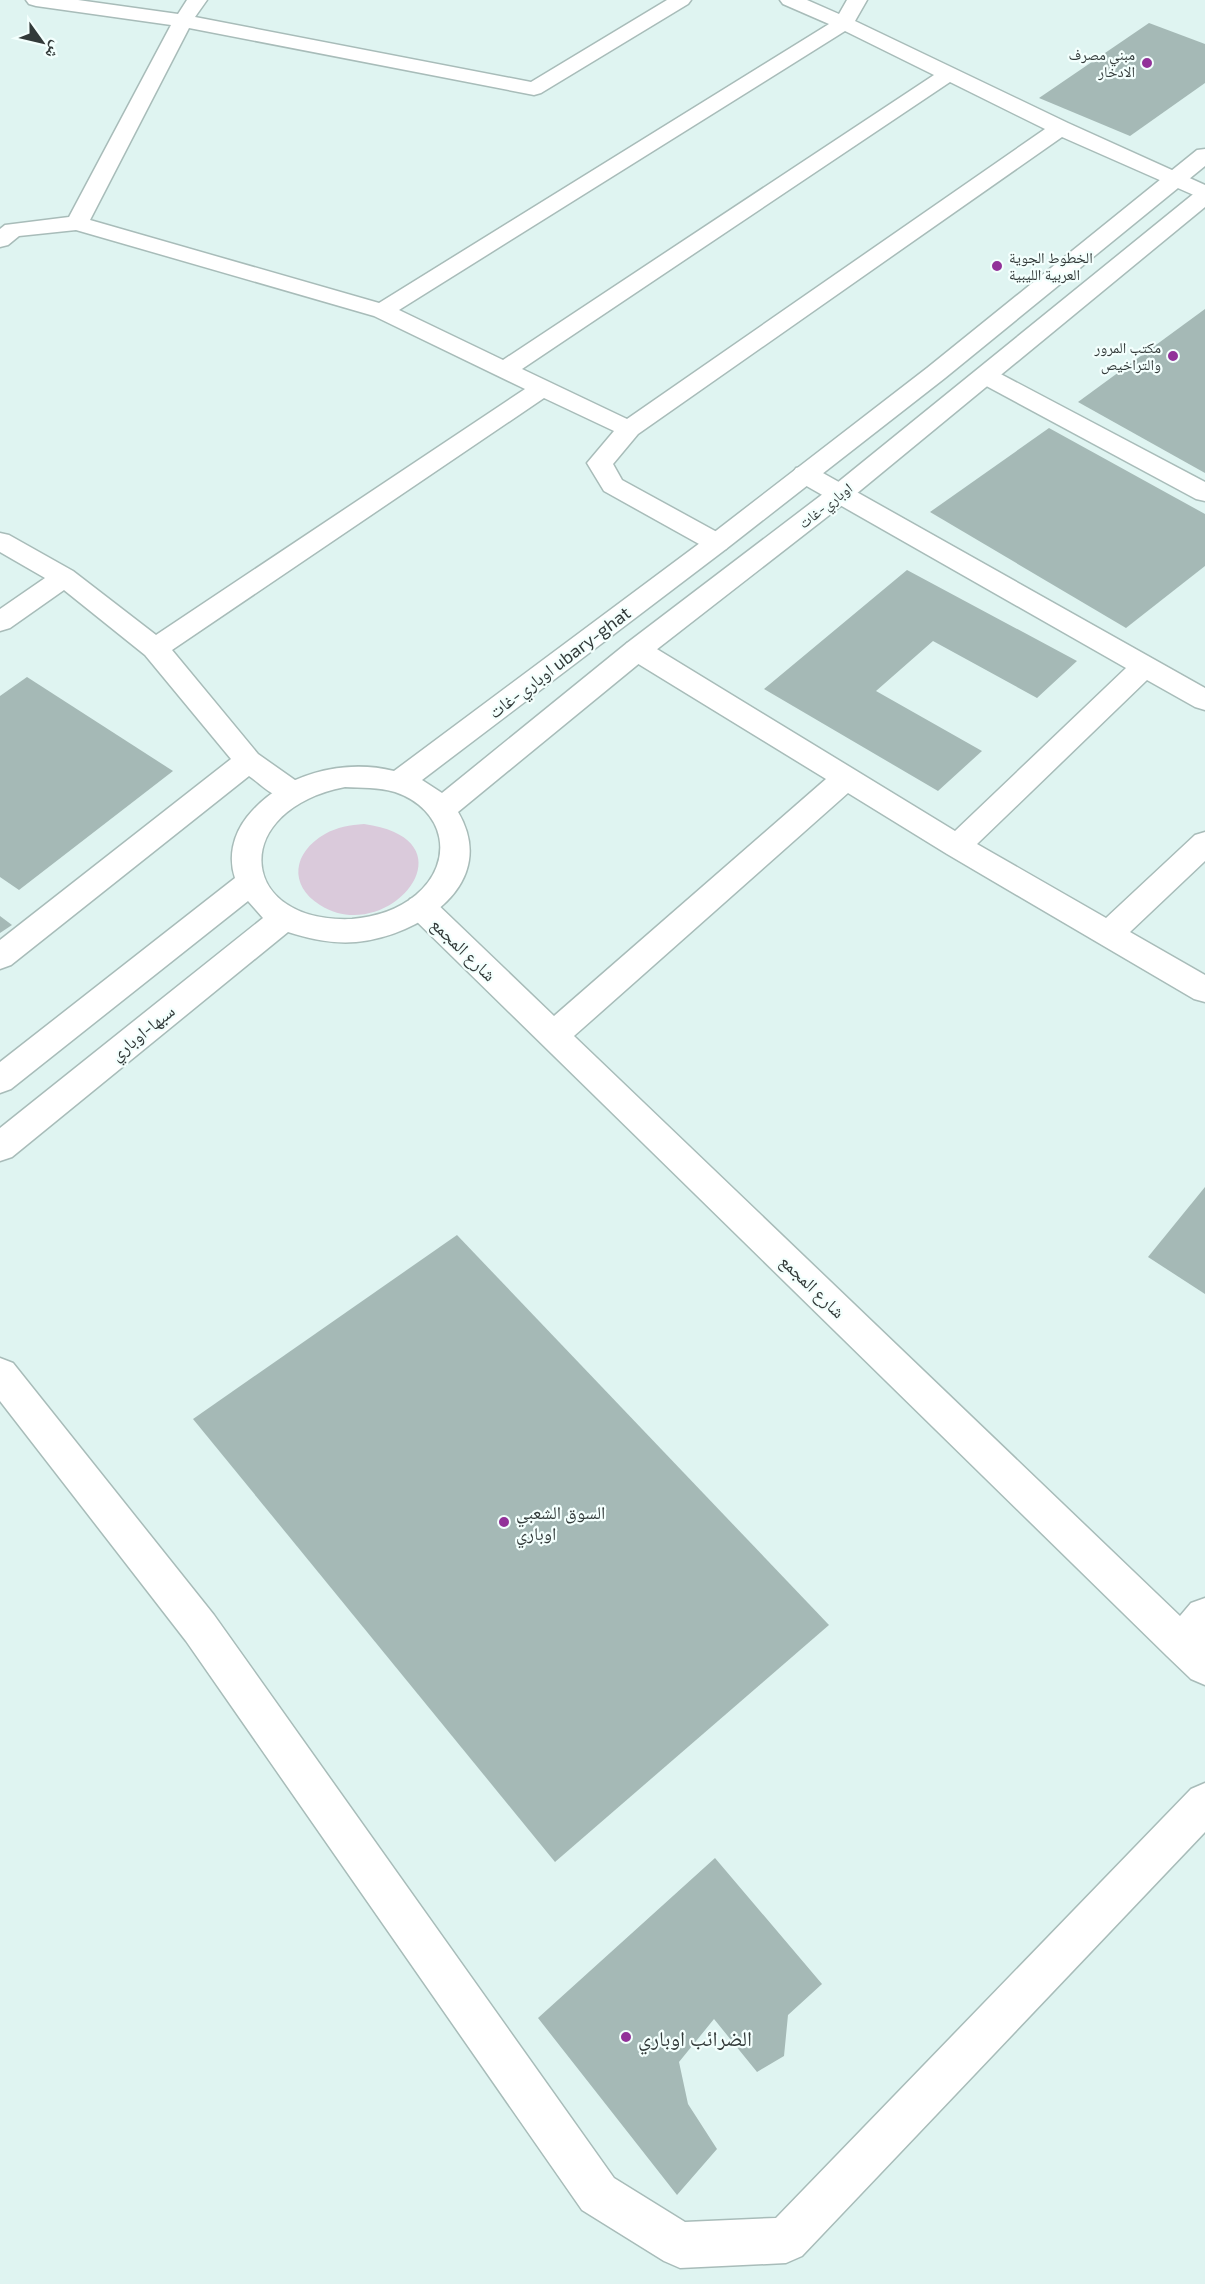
<svg xmlns="http://www.w3.org/2000/svg" width="1205" height="2284" font-family="'Exo 2','Noto Naskh Arabic',sans-serif">
<style>
.green{fill:#dacadb}
.building{fill:#a5b9b6}
.lines{fill:none;stroke-linecap:round;stroke-linejoin:round}
.minor-casing{stroke:#a8bcb9;stroke-width:3}
.highway-casing{stroke:#a8bcb9;stroke-width:3}
.minor{fill:#fff;fill-rule:evenodd}
.highway{fill:#fff;fill-rule:evenodd}
.poi-dot{fill:#923199;stroke:#f3fffd;stroke-width:2}
.labels{text-anchor:middle;dominant-baseline:central;stroke-width:4.5;stroke-linejoin:round;paint-order:stroke}
.far-poi-label{font-size:15px;fill:#323a39;stroke:#f3fffd;text-anchor:end}
.far-street-label{font-size:15px;fill:#323a39;stroke:#f3fffd}
.street-label{font-size:18px;fill:#323a39;stroke:#f3fffd}
.poi-label{font-size:18px;fill:#323a39;stroke:#f3fffd;text-anchor:start}
.near-poi-label{font-size:21px;fill:#323a39;stroke:#f3fffd;text-anchor:start}
</style>
<rect width="100%" height="100%" fill="#dff4f1"/>
<path class="green" d="M364,824C479,840 387,948 320,905C288,885 293,852 325,834C337,827 350,825 364,824Z"/>
<g class="building">
<polygon points="1149,23 1205,44 1205,83 1130,136 1039,98"/>
<polygon points="1205,309 1205,473 1078,402"/>
<polygon points="1049,428 1205,514 1205,566 1126,628 930,512"/>
<polygon points="907,570 1077,661 1037,698 933,641 876,691 982,751 938,791 764,689"/>
<polygon points="27,677 173,771 19,890 0,877 0,696"/>
<polygon points="0,916 12,925 0,933"/>
<polygon points="1205,1187 1205,1294 1148,1257"/>
<polygon points="457,1235 829,1625 555,1862 193,1419"/>
<polygon points="715,1858 822,1984 788,2015 784,2056 757,2072 714,2019 679,2062 688,2104 717,2149 677,2195 538,2018"/>
</g>
<g class="lines">
<defs>
<g id="minor">
<path d="M26,0H78L178,14L187,0H207L195,17L531,82L667,0H691L688,4L541,93L534,95L189,28L90,220L379,303L829,24L783,4L780,0H807L839,14L847,0H867L855,21L1068,123L1205,185V200L1062,137L638,434L613,464L622,480L726,537L730,543L726,549L717,551L708,549L604,491L587,463L614,431L544,398L172,650L258,754L302,785L306,792L302,799C281,806 265,787 249,776L11,965L0,969V940L231,759L145,655L64,590L10,628L0,631V609L45,578L0,552V533L9,535L73,571L156,635L525,389L374,316L76,230L19,236L8,245L0,247V229L5,225L69,217L171,25L36,6L29,4ZM845,31L934,75L503,360L399,310ZM950,82L1045,129L627,419L522,369Z"/>
<polygon points="986,369 995,371 1205,482 1205,501 1196,499 977,381 974,376 977,371"/>
<polygon points="805,466 814,468 1205,688 1205,710 1195,707 1147,680 977,844 1106,918 1195,835 1205,832 1205,861 1130,932 1205,975 1205,1002 1194,999 947,854 848,793 574,1036 1180,1616 1191,1603 1205,1598 1205,1685 1191,1679 1167,1656 410,915 406,907 410,899 421,896 432,899 554,1016 826,779 627,657 623,650 627,643 637,641 647,643 955,831 1126,668 796,480 792,474 796,468"/>
<polygon points="0,1358 13,1363 214,1615 614,2178 685,2222 776,2218 1191,1789 1205,1783 1205,1832 802,2256 786,2263 680,2268 664,2261 582,2210 186,1641 0,1401"/>
</g>
<path id="highway" d="M1205,149V166L945,378L726,549L422,780L442,793L627,643L832,487L1197,191L1205,189V207L850,499L647,657L458,812C500,883 420,936 356,942C332,944 311,939 288,932L12,1157L0,1161V1128L263,918L248,901L11,1089L0,1093V1062L235,878C228,857 233,835 247,817C280,775 342,758 394,771L708,537L927,368L1197,150ZM345,787C361,788 379,787 395,792C445,809 456,861 416,895C398,910 375,917 352,919C237,924 228,810 345,787Z"/>
</defs>
<use href="#minor" class="minor-casing"/>
<use href="#highway" class="highway-casing"/>
<use href="#minor" class="minor"/>
<use href="#highway" class="highway"/>
</g>
<g class="poi-dot">
<circle cx="1147" cy="63" r="6"/>
<circle cx="997" cy="266" r="6"/>
<circle cx="1173" cy="356" r="6"/>
<circle cx="504" cy="1522" r="6"/>
<circle cx="626" cy="2037" r="6"/>
</g>
<g class="labels">
<g class="far-poi-label">
<text x="1135" y="54">مبني مصرف<tspan x="1135" dy="17">الادخار</tspan></text>
<text x="1009" y="257" text-anchor="start">الخطوط الجوية<tspan x="1009" dy="17">العربية الليبية</tspan></text>
<text x="1161" y="347">مكتب المرور<tspan x="1161" dy="17">والتراخيص</tspan></text>
</g>
<g class="far-street-label">
<text transform="translate(825 505) rotate(-38)">اوباري-غات</text>
</g>
<g class="street-label">
<text transform="translate(559 662) rotate(-37)">اوباري-غات ubary-ghat</text>
<text transform="translate(464 949) rotate(44)">شارع المجمع</text>
<text transform="translate(142 1032) rotate(-39)">سبها-اوباري</text>
<text transform="translate(813 1286) rotate(44)">شارع المجمع</text>
</g>
<g class="poi-label">
<text x="516" y="1512">السوق الشعبي<tspan x="516" dy="21">اوباري</tspan></text>
</g>
<g class="near-poi-label">
<text x="638" y="2037">الضرائب اوباري</text>
</g>
</g>
<g transform="translate(42 42) rotate(124)" stroke="#f3fffd" stroke-width="4.5" paint-order="stroke">
<path d="M0-4.5L10 22L0 15L-10 22Z" fill="#323a39"/>
<text y="-9" font-size="16" font-weight="bold" text-anchor="middle" fill="#323a39">ش</text>
</g>
</svg>
